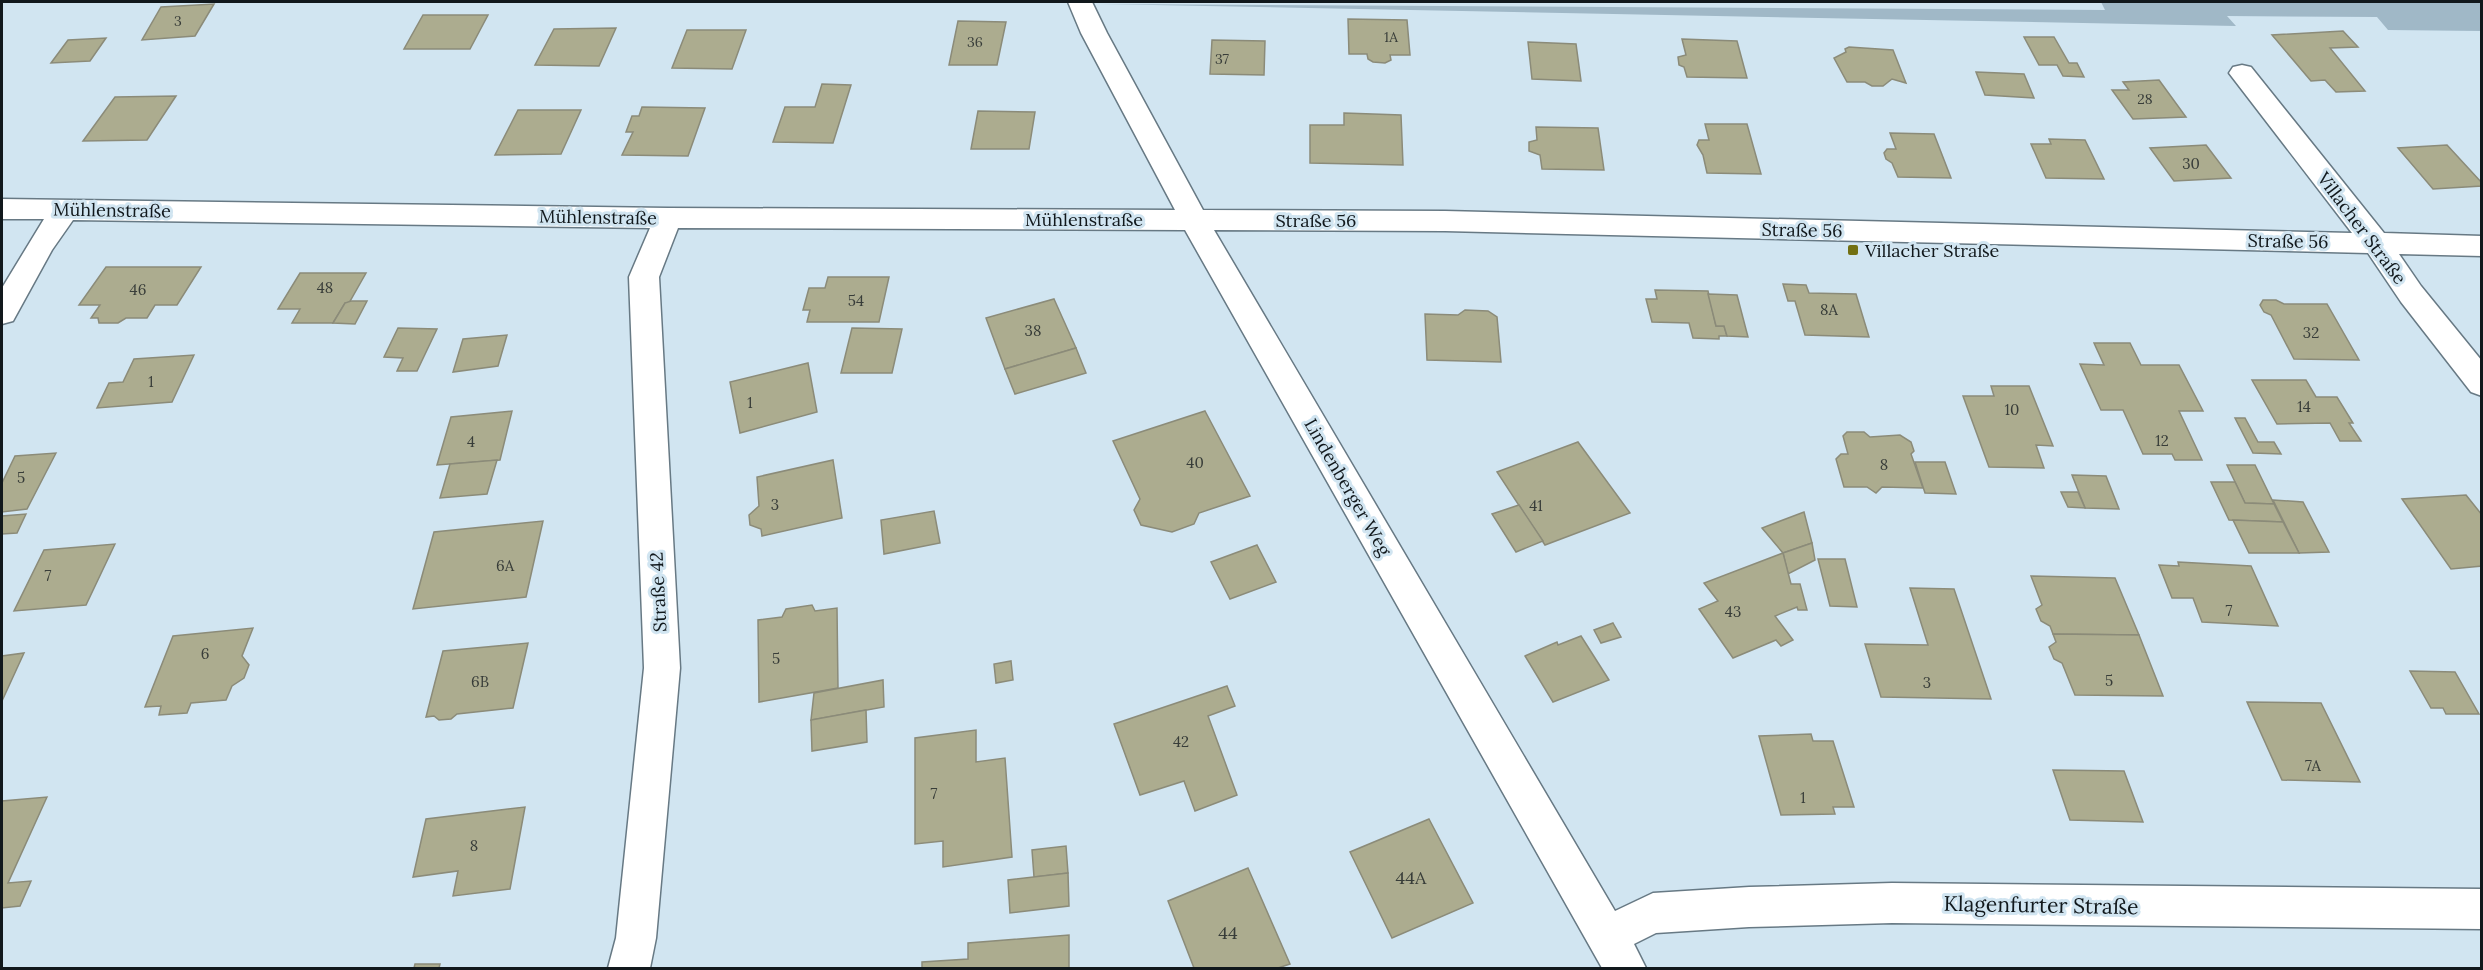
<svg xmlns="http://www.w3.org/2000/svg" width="2483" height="970" font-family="Lora,serif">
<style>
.green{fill:#a0b8c7}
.building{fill:#acac8f;stroke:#8b8b79;stroke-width:1.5}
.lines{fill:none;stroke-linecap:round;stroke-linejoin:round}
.minor-casing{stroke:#677984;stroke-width:3}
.minor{fill:#fff;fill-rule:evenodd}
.poi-dot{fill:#727012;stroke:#d1e5f1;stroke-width:2}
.labels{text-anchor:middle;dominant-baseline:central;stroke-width:6;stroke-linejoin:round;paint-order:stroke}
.far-number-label{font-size:14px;fill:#383d39}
.number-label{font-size:15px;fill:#383d39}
.street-label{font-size:18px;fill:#11181c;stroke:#d1e5f1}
.poi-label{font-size:18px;fill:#11181c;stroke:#d1e5f1;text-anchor:start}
.near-number-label{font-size:18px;fill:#383d39}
.near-street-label{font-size:21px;fill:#11181c;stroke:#d1e5f1}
</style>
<rect width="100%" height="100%" fill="#d1e5f1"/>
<polygon class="green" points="2101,2 2481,2 2481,31 2388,30 2377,17 2227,16 2236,26 1100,4 2105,10"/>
<g class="building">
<polygon points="214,4 195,36 142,40 161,7"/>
<polygon points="423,15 488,15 470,49 404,49"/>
<polygon points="1348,19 1407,20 1410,55 1390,55 1391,60 1385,63 1373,62 1368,59 1367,54 1349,54"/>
<polygon points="958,21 1006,22 997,65 949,65"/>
<polygon points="616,28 599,66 535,65 554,29"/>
<polygon points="687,30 746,30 732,69 672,68"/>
<polygon points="2343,31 2358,47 2330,48 2365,91 2336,92 2325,80 2311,81 2272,35"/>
<polygon points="2024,37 2054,37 2069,63 2077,63 2084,77 2063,76 2057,65 2039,65"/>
<polygon points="106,38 90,61 51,63 68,40"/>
<polygon points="1682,39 1737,41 1747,78 1687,77 1684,67 1679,65 1678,57 1686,55"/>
<polygon points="1212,40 1265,41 1264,75 1210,74"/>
<polygon points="1528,42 1576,44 1581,81 1532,79"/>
<polygon points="1849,47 1893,50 1906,83 1892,79 1883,86 1872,86 1865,82 1847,82 1834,58 1846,52 1845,49"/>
<polygon points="1976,72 2024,74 2034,98 1985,95"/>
<polygon points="2159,80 2186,117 2133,119 2112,90 2129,90 2123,82"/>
<polygon points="822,84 851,85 833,143 773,142 785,107 815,107"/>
<polygon points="176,96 147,140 83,141 115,97"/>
<polygon points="642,107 705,108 688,156 622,155 633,132 626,132 632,116 639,116"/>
<polygon points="518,110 581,110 561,154 495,155"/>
<polygon points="978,111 1035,112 1029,149 971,149"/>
<polygon points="1344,113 1401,115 1403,165 1310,163 1310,125 1344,125"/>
<polygon points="1705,124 1747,124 1761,174 1707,173 1703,155 1697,145 1699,140 1709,140"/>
<polygon points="1536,127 1598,128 1604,170 1542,169 1540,155 1529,151 1529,142 1537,140"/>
<polygon points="1890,133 1934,134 1951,178 1898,177 1892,163 1886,159 1884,153 1887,149 1896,149"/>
<polygon points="2049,139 2085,140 2104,179 2046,178 2031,144 2051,144"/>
<polygon points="2206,145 2231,178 2174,181 2150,148"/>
<polygon points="2447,145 2482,183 2482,186 2433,189 2398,148"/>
<polygon points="106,267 201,267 177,305 155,305 147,318 126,318 118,323 99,323 98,318 91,318 100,305 79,305"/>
<polygon points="300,273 366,273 349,303 345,303 333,323 292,323 300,309 278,309"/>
<polygon points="828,277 889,277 879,322 807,322 810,310 803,310 809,288 825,288"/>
<polygon points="1783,284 1806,285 1809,293 1856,294 1869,337 1805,335 1795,301 1788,301"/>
<polygon points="1655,290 1708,291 1716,326 1724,326 1727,336 1719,336 1719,339 1693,338 1689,323 1652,322 1646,299 1657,299"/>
<polygon points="1708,294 1737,295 1748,337 1727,336 1724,326 1716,326"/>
<polygon points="1054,299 1076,348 1005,369 986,318"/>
<polygon points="2263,300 2276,300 2284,304 2327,304 2359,360 2294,359 2271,315 2264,312 2260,305"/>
<polygon points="351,301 367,301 355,324 333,323 345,303"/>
<polygon points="1465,310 1488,311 1497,317 1501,362 1427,360 1425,314 1458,315"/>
<polygon points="398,328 437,329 417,371 397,371 403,358 384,357"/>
<polygon points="852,328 902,329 892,373 841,373"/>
<polygon points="507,335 498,366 453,372 463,339"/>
<polygon points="2094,343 2130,343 2141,365 2179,365 2203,411 2179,411 2202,460 2175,460 2172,454 2143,454 2123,410 2101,410 2080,364 2104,365"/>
<polygon points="1076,348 1086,373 1015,394 1005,369"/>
<polygon points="194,355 172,402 97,408 109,383 123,382 134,359"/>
<polygon points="808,363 817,412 740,433 730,382"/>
<polygon points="2252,380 2306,380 2316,397 2337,397 2353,423 2349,423 2361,441 2340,441 2330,423 2277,424"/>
<polygon points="1991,386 2029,386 2053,446 2036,445 2044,468 1989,467 1963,396 1994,396"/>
<polygon points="512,411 500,460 437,465 451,417"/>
<polygon points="1205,411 1250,496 1199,513 1194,524 1172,532 1141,525 1134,510 1140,499 1113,441"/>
<polygon points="2235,418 2245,418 2258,442 2274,442 2281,454 2253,453"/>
<polygon points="1847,432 1864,432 1870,437 1900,435 1911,442 1914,451 1911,454 1923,488 1882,487 1876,493 1867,487 1844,487 1836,459 1841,454 1848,454 1843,436"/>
<polygon points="1578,442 1630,513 1545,545 1497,472"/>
<polygon points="56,453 27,509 2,512 2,483 15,456"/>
<polygon points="497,460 487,494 440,498 450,464"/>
<polygon points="833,460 842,518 762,536 761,529 750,525 749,515 759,506 757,477"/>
<polygon points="1915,462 1945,462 1956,494 1925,493"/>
<polygon points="2227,465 2255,465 2274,504 2245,503"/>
<polygon points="2072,475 2106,476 2119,509 2085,508"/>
<polygon points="2211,482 2235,482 2245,503 2274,504 2283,522 2229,520"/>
<polygon points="2061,492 2078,492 2085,508 2068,507"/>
<polygon points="2466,495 2482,515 2482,566 2451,569 2402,499"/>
<polygon points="2273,500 2303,502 2329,552 2299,553"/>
<polygon points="1519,505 1543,541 1516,552 1492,514"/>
<polygon points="934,511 940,543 884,554 881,520"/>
<polygon points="1804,512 1812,543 1783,553 1762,528"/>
<polygon points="26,514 17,533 2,534 2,516"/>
<polygon points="2233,520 2283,522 2299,553 2249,553"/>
<polygon points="543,521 526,597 413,609 434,532"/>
<polygon points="1812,543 1815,560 1788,574 1783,553"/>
<polygon points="115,544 86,605 14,611 44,550"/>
<polygon points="1257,545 1276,582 1230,599 1211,562"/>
<polygon points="1783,553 1791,584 1800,584 1807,610 1798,610 1797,607 1775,616 1793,640 1781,646 1776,640 1733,658 1699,609 1718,601 1704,583"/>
<polygon points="1818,559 1845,559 1857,607 1830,606"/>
<polygon points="2178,562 2251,566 2278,626 2202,622 2193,598 2172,598 2159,565 2179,566"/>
<polygon points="2031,576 2115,578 2139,635 2053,634 2050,626 2041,621 2036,609 2042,605"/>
<polygon points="1910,588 1954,589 1991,699 1881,697 1865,644 1928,645"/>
<polygon points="812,605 815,611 837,608 838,688 759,702 758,620 782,617 786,609"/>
<polygon points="1613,623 1621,637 1601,643 1594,630"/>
<polygon points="253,628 242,656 249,665 244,678 232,686 226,700 191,703 187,713 159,715 161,706 145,707 173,636"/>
<polygon points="2053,634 2139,635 2163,696 2075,695 2062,663 2054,659 2049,647 2056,642"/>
<polygon points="1581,636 1609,680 1553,702 1525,656 1557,642 1558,645"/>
<polygon points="528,643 513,708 457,714 451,719 439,720 434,716 426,717 443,651"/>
<polygon points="24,653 2,701 2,656"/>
<polygon points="1011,661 1013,680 996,683 994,664"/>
<polygon points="2410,671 2455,672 2479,714 2446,714 2443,708 2431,708"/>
<polygon points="883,680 884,707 811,720 814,693"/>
<polygon points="1227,686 1235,706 1208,716 1237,795 1195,811 1184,781 1140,795 1114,724"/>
<polygon points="2247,702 2321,703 2360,782 2282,780"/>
<polygon points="866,710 867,742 812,751 811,720"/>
<polygon points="976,730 976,762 1005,758 1012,857 943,867 943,841 915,844 915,738"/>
<polygon points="1811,734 1813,741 1833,741 1854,807 1833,807 1835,814 1781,815 1759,736"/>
<polygon points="2053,770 2124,771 2143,822 2070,820"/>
<polygon points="47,797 8,883 31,881 20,906 2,908 2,801"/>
<polygon points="525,807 510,889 453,896 458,871 413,877 426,819"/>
<polygon points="1429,819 1473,903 1392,938 1350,852"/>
<polygon points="1066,846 1068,873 1034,877 1032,850"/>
<polygon points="1248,868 1290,964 1278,968 1194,968 1168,901"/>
<polygon points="1068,873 1069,906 1010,913 1008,880"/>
<polygon points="1069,935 1069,968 922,968 922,962 968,959 968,943"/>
<polygon points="415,964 440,964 439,968 414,968"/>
</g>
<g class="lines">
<defs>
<polygon id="minor" points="1068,2 1092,2 1107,33 1203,210 1445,211 2352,233 2229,73 2233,67 2242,65 2251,67 2384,233 2482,236 2482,256 2399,254 2421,286 2482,361 2482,396 2471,392 2401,302 2368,253 1445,231 1214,230 1615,911 1653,893 1749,887 1892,883 2482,889 2482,929 1892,923 1749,927 1656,933 1634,944 1646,968 1602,968 1185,230 678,228 659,277 680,668 656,938 650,968 608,968 616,938 644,668 629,277 650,228 73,220 52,250 13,321 2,324 2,288 44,219 2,219 2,199 668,208 1175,210 1081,33"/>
</defs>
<use href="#minor" class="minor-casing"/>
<use href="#minor" class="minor"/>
</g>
<rect class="poi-dot" x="1847" y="244" width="12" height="12" rx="3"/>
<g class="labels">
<g class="far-number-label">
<text x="178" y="21">3</text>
<text x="1391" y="37">1A</text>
<text x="975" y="42">36</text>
<text x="1222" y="59">37</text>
<text x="2145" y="99">28</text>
</g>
<g class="number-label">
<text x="2191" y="163">30</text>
<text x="325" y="287">48</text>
<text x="138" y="289">46</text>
<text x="856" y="300">54</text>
<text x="1829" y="309">8A</text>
<text x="1033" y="330">38</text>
<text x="2311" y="332">32</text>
<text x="151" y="381">1</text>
<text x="750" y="402">1</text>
<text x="2304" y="406">14</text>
<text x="2012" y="409">10</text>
<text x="2162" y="440">12</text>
<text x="471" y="441">4</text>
<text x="1195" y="462">40</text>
<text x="1884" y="464">8</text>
<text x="21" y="477">5</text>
<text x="775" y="504">3</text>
<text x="1536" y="505">41</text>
<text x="505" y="565">6A</text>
<text x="48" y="575">7</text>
<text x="2229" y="610">7</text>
<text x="1733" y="611">43</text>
<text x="205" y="653">6</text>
<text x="776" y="658">5</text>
<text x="2109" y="680">5</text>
<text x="480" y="681">6B</text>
<text x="1927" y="682">3</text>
<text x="1181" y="741">42</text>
<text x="2313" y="765">7A</text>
<text x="934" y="793">7</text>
<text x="1803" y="797">1</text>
<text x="474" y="845">8</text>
</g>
<g class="street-label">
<text transform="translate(112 210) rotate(1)">Mühlenstraße</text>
<text transform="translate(598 217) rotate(1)">Mühlenstraße</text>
<text x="1084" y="219">Mühlenstraße</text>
<text x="1316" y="220">Straße 56</text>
<text transform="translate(2362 228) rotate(53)">Villacher Straße</text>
<text transform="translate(1802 230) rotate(1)">Straße 56</text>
<text transform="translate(2288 241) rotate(1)">Straße 56</text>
<text transform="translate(1348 487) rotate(60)">Lindenberger Weg</text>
<text transform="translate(658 592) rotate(-93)">Straße 42</text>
</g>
<g class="poi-label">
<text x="1865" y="250">Villacher Straße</text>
</g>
<g class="near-number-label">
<text x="1411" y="877">44A</text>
<text x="1228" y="932">44</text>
</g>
<g class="near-street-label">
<text transform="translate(2041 905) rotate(1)">Klagenfurter Straße</text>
</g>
</g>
<rect width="2483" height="970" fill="none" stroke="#11181c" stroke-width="6"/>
</svg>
